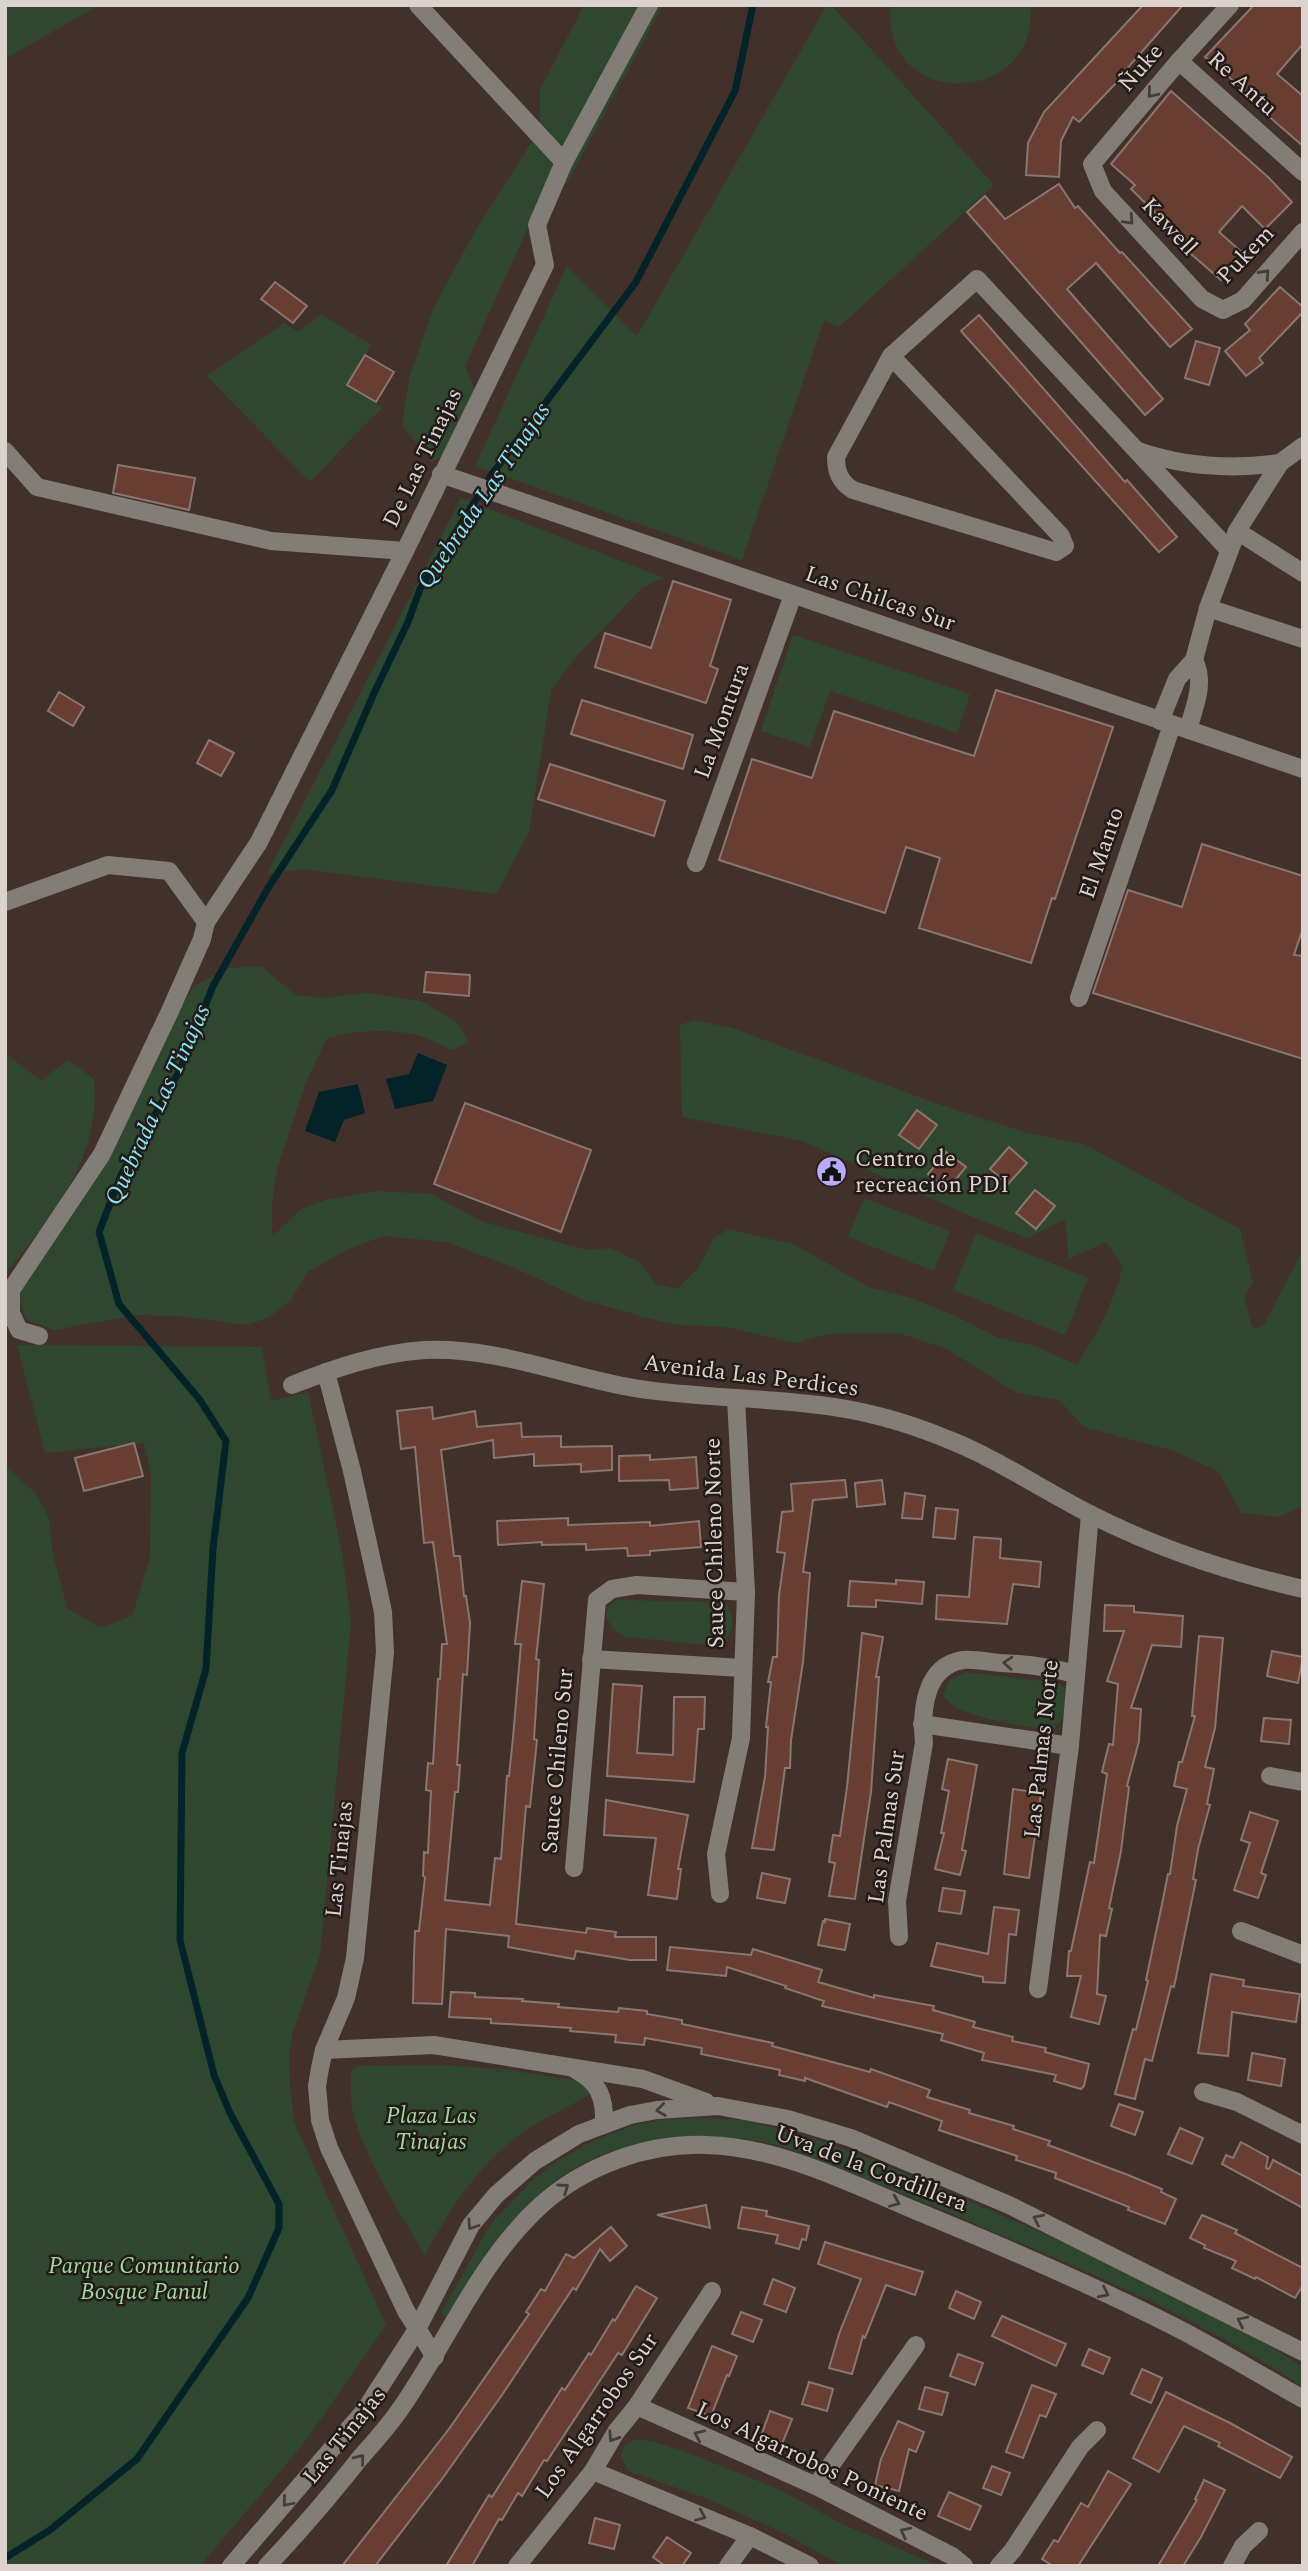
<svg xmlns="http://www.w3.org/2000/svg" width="1308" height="2571" font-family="Spectral,serif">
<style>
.green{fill:#30472f}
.water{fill:#032328}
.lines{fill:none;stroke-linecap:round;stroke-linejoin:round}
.stream{stroke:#032328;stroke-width:7}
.building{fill:#683d32;stroke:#8a7670;stroke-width:2}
.minor{stroke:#837d77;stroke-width:18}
.oneway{stroke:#453d39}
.labels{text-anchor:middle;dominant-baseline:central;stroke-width:5;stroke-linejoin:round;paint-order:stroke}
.street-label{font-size:23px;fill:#dcd2ce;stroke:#231b18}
.poi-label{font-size:23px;fill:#dcd2ce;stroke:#231b18;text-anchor:start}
.park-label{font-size:23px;font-style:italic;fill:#a2d7a0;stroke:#231b18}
.water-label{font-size:24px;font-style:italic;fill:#87e6f7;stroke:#231b18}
</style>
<rect width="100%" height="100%" fill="#42312b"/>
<g class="green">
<polygon points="5,5 99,5 5,59"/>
<polygon points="584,5 663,5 567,183 541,199 465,366 480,403 462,448 431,462 402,425 409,379 433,309 474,233 540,129 540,90"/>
<polygon points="827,5 831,5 994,185 839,327 824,320 742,560 475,466 567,266 637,336"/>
<path d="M891,5H1030C1041,108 879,111 891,5Z"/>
<path d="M321,314L371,345L347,385L383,408C356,431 335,457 310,482L207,376L284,323L298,332Z"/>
<polygon points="461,498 664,578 643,587 575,658 551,690 529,832 496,894 303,869 267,874"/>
<polygon points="793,635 970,694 957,733 830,691 810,747 761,731"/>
<path d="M261,966L295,995L321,998L366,993L421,1001L458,1023L468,1042L452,1050C441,1045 431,1040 421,1036C393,1028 354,1030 327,1038L306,1082L277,1169L272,1202V1237L301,1209L326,1200L377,1191L431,1194L483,1222L587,1250L611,1248L639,1262L656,1284L677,1289L699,1267L714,1238L729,1229L795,1245L869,1287L910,1298L954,1315L996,1337L1035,1346L1077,1365C1097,1333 1114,1303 1123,1266L1106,1242L1069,1259L1065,1219L1027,1238L968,1215L803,1141L682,1117L680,1025L695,1020L732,1028L935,1103L1027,1133L1084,1144L1240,1229L1253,1282L1244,1298L1253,1329L1264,1325L1303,1250V1506L1279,1517L1242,1513L1218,1471L1174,1451L1084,1427L1059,1400L1017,1393L945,1348L898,1333L828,1334L795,1343L726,1327L670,1324L583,1300L513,1267L446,1242L383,1236L349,1249L307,1272L292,1299L269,1317L247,1325L177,1316L137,1315L54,1330L26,1319L17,1292L134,1109L155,1052L194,986L229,968Z"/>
<path d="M5,1053L41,1081L68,1060L94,1079C101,1159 53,1214 6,1273Z"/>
<polygon points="864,1198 950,1231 934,1271 848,1237"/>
<polygon points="976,1233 1088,1278 1065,1335 953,1290"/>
<polygon points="17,1345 262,1347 271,1401 308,1392 342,1552 351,1623 320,1955 293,2031 289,2054 290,2086 294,2122 386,2325 304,2443 200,2566 5,2566 5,1465 36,1494 49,1518 53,1555 67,1608 100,1628 132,1616 150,1558 151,1475 144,1443 45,1453"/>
<path d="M619,1600L717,1602L727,1605C735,1620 736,1638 715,1644C702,1647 646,1638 628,1637C616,1633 610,1627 606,1615L611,1603Z"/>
<path d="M965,1672L1058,1683L1066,1688C1068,1704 1065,1723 1050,1731C1024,1725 954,1718 943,1695L949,1680Z"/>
<path d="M439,2065L501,2069L587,2082L592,2090L588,2095C568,2107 546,2117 526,2130C480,2162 450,2207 425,2256C400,2211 366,2163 353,2112C350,2098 351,2082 351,2069L360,2066Z"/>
<path d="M694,2118L742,2120L821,2141L876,2161L1072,2246L1165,2289L1266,2344L1303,2367V2387C1194,2314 1072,2265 952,2214C914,2198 876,2184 839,2168C813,2158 786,2146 758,2141C714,2133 643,2139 602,2155C524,2186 491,2253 447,2317L441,2314L490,2225L530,2183L553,2164L587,2144L631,2126L662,2120Z"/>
<polygon points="635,2439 650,2441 681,2450 778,2489 842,2524 939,2566 844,2566 779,2531 706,2498 628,2471 621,2455 625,2445"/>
</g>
<g class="water">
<polygon points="418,1053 447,1065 433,1101 395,1109 386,1079 409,1074"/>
<polygon points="358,1084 365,1113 344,1120 335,1142 305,1131 319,1092"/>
</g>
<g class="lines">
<polyline class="stream" points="5,2558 50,2530 137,2459 248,2298 279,2228 279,2204 230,2113 214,2075 180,1940 182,1753 206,1669 213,1549 226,1441 200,1400 119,1304 99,1232 121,1175 179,1072 213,986 268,888 332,790 375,691 408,622 420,589 492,474 636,282 735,91 753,5"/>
</g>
<g class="building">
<polygon points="1143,5 1183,5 1116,81 1117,82 1079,122 1073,117 1061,141 1059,177 1026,175 1028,143 1044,112"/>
<polygon points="1254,5 1303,5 1303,44 1277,74 1303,96 1303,146 1259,108 1262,105 1205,57"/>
<polygon points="1171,91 1268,177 1292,202 1265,229 1242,206 1219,232 1244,254 1221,280 1175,240 1178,235 1131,189 1135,185 1111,164"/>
<polygon points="1059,184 1075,208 1078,206 1120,253 1122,252 1192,329 1170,347 1096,263 1067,289 1163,399 1145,415 967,212 985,196 1005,219"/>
<polygon points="275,282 307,306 293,323 261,299"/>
<polygon points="1280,287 1303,307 1303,312 1259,358 1263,363 1246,376 1225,351 1250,330 1245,324"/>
<polygon points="979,315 1125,482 1127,480 1177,537 1159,552 961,331"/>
<polygon points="1196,341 1220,348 1209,385 1185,378"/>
<polygon points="365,355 394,372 376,402 347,385"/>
<polygon points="118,465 195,478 189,510 113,493"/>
<polygon points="673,581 731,600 710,666 718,669 706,703 595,667 605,633 651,648"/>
<polygon points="996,690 1113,727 1055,899 1052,898 1031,963 919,928 940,858 906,847 885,913 719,860 752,759 812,778 834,711 974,756"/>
<polygon points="59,692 84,707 73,726 48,711"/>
<polygon points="582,700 693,735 683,769 571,734"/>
<polygon points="209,740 234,753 221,776 197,763"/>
<polygon points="550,764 665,801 654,836 538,799"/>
<polygon points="1202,844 1303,876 1303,928 1294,955 1303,956 1303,1059 1093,993 1128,890 1182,907"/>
<polygon points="426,972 470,975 469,996 424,992"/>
<polygon points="465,1103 591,1150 561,1232 434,1184"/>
<polygon points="917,1110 937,1125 919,1149 899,1135"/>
<polygon points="1009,1147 1027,1163 1008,1184 990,1169"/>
<polygon points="946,1152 966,1167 947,1190 928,1174"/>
<polygon points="1035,1190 1055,1206 1036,1229 1016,1213"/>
<polygon points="432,1407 433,1419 475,1411 477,1427 521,1423 522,1437 561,1436 561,1447 612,1446 612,1470 581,1472 581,1464 534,1466 534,1454 494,1458 493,1440 441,1450 454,1556 460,1556 464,1596 466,1596 470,1623 467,1675 463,1674 457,1765 460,1765 458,1792 455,1792 445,1900 490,1905 495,1858 501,1859 507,1776 509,1776 513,1738 521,1644 515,1644 522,1581 544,1584 536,1659 539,1660 534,1739 537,1740 530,1807 526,1806 516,1924 586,1933 587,1928 616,1932 615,1937 656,1937 656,1960 630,1960 576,1951 574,1959 508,1947 509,1936 446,1929 442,2004 413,2003 414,1957 415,1931 419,1931 425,1877 423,1876 424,1852 428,1853 431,1791 426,1790 428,1763 433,1764 438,1679 440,1679 442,1644 447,1644 433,1542 424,1543 415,1447 401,1449 397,1411"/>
<polygon points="134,1443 143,1476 84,1491 75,1458"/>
<polygon points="650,1455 650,1460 696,1457 698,1488 670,1490 669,1480 619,1481 619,1456"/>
<polygon points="845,1480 847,1497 813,1500 803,1572 810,1573 803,1662 791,1740 790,1768 785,1768 774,1850 752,1848 765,1777 768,1727 766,1727 771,1682 768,1682 773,1657 777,1657 779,1595 785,1553 777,1552 782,1512 793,1511 791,1484"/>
<polygon points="882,1480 885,1504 857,1507 855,1483"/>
<polygon points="905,1493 925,1496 922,1519 902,1518"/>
<polygon points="936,1508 958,1510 955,1539 933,1537"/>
<polygon points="568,1518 568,1525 650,1522 650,1526 699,1521 701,1547 650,1551 650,1555 628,1556 627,1548 586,1550 586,1544 542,1545 542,1542 498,1545 497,1521"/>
<polygon points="974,1537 1001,1539 1000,1558 1041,1562 1039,1587 1013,1584 1007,1624 936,1619 937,1595 969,1597"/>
<polygon points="896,1580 924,1582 922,1604 876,1600 876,1607 848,1606 850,1581 896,1584"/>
<polygon points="1105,1605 1134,1606 1134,1612 1183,1616 1181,1647 1152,1645 1131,1708 1141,1709 1139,1741 1127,1786 1129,1787 1121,1851 1109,1908 1112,1909 1106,1936 1100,1935 1097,1994 1106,1996 1099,2024 1071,2017 1081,1976 1067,1976 1069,1951 1071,1951 1090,1862 1094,1863 1107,1774 1102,1772 1109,1744 1113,1745 1118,1684 1107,1681 1124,1631 1104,1631"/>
<polygon points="862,1633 883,1637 876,1677 879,1677 871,1792 855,1899 829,1896 835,1863 829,1862 833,1835 840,1836 847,1787"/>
<polygon points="1199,1636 1223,1638 1215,1728 1205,1767 1214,1769 1207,1804 1210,1805 1198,1849 1193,1879 1196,1880 1174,1987 1171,1986 1152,2061 1145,2059 1135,2099 1115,2094 1133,2029 1136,2030 1148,1981 1146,1980 1162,1904 1168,1874 1170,1874 1177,1826 1187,1789 1174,1786 1179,1762 1182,1762 1195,1716 1192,1716"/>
<polygon points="1272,1651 1303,1657 1298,1683 1267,1676"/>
<polygon points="613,1684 642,1686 637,1753 673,1755 674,1697 705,1697 704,1729 698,1729 694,1782 607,1776"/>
<polygon points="1264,1718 1291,1720 1289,1744 1261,1741"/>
<polygon points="948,1759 977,1765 962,1850 966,1851 960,1875 935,1869 944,1833 941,1833 949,1791 942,1789"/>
<polygon points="1013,1789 1041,1793 1029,1878 1004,1874"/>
<polygon points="606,1800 688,1815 678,1869 681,1869 677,1899 648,1895 656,1838 604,1835"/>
<polygon points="1250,1812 1278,1821 1261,1873 1266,1875 1258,1898 1234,1890 1250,1843 1241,1840"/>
<polygon points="762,1873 790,1879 785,1903 757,1898"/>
<polygon points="943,1888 965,1891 961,1914 939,1911"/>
<polygon points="994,1907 1019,1910 1016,1935 1009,1934 1005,1983 983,1982 983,1977 931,1966 937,1943 988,1954"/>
<polygon points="825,1919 850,1924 845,1950 818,1945 823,1921 825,1922"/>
<polygon points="670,1947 751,1955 753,1949 822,1970 818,1982 874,1998 874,1995 934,2006 933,2010 975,2022 973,2027 1013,2037 1012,2041 1046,2048 1045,2052 1089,2064 1084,2086 1081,2089 1054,2081 1056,2075 982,2060 984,2053 941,2040 943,2034 822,2006 824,2001 785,1988 786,1986 727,1967 726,1976 667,1970"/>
<polygon points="1211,1974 1244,1980 1243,1986 1300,1994 1296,2022 1232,2012 1228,2056 1198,2053"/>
<polygon points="451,1992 475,1993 475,1997 523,1999 522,2001 559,2004 558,2007 618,2012 619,2008 647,2011 647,2014 682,2020 682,2024 773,2043 772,2046 870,2072 871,2069 930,2090 927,2097 970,2110 969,2113 1014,2126 1013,2129 1050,2141 1048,2145 1128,2175 1162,2189 1161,2192 1176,2199 1165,2224 1128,2210 1129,2207 1055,2178 1056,2173 1016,2160 1017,2156 939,2130 942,2121 889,2102 887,2107 805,2078 805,2081 779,2075 780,2070 701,2054 702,2048 645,2038 644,2045 615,2042 616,2035 570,2031 571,2028 491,2023 491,2019 449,2017"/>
<polygon points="1252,2053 1285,2059 1281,2086 1248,2080"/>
<polygon points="1119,2104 1143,2112 1135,2135 1111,2126"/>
<polygon points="1180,2128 1203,2138 1192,2164 1168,2154"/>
<polygon points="1241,2142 1268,2157 1266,2168 1269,2169 1273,2160 1303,2176 1303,2208 1222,2164 1226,2155 1233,2158"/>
<polygon points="706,2205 710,2228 657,2215"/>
<polygon points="742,2207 767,2211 766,2216 809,2226 806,2240 802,2239 799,2249 776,2243 778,2235 738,2228"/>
<polygon points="1202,2215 1237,2230 1235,2233 1303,2268 1303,2285 1295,2298 1256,2277 1255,2279 1232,2268 1236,2261 1204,2248 1205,2245 1190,2238"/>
<polygon points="611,2227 627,2246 610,2261 600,2249 576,2290 573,2288 502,2395 442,2479 375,2566 342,2566 449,2429 529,2314 526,2312 541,2289 545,2291 566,2254 574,2258"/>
<polygon points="825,2242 923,2272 915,2295 886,2285 865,2338 863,2336 852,2374 829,2368 839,2334 861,2279 818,2264"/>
<polygon points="773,2279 795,2288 786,2312 764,2304"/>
<polygon points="636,2286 657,2298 622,2355 618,2353 547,2461 544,2460 522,2496 518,2493 502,2520 499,2519 472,2566 446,2566 489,2495 492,2497 562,2388 565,2390 589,2353 591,2355 613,2319 615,2321"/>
<polygon points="956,2291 981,2302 974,2319 949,2308"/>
<polygon points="741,2312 762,2320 753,2342 732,2334"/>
<polygon points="1002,2316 1066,2344 1056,2366 992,2336"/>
<polygon points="712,2346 737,2356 729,2376 727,2375 711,2416 688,2408"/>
<polygon points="1089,2349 1110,2358 1103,2374 1082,2365"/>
<polygon points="958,2354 983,2363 975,2385 950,2376"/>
<polygon points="1142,2369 1162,2378 1151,2403 1131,2394"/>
<polygon points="809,2382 833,2389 827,2411 802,2404"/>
<polygon points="1032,2385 1056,2394 1046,2417 1040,2415 1023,2458 1006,2452"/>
<polygon points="925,2387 948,2393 942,2415 919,2409"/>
<polygon points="1166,2392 1230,2423 1292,2457 1280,2478 1218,2446 1220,2443 1184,2426 1159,2472 1133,2458"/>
<polygon points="770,2411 792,2419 782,2444 761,2436"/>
<polygon points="898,2421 924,2432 916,2452 909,2449 899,2491 875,2485 881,2459"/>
<polygon points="992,2466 1010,2473 1001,2495 983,2488"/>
<polygon points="1108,2471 1131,2484 1078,2566 1053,2566 1042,2559 1054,2540 1058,2542 1081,2503 1088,2507"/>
<polygon points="1204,2480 1225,2490 1201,2537 1183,2566 1158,2566 1197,2500 1195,2499"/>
<polygon points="949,2492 981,2506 970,2530 938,2516"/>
<polygon points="595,2518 620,2525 614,2549 589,2543"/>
<polygon points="667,2537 691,2553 682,2566 665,2566 653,2557"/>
</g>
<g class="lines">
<g class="minor">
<polyline points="418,5 564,162"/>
<polyline points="1230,5 1179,61 1092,164 1103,191 1202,299 1223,310 1243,300 1303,232"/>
<polyline points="1179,61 1303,172"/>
<path d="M891,356L1061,536L1065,546L1056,552L853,490C840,482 836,472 836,457L891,356L977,279L1229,550"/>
<polyline points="5,451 37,487 271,541 405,551"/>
<path d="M1138,451C1185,467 1230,470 1280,463"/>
<polyline points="441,474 1303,769"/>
<polyline points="1237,531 1303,573"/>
<polyline points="1208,608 1303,639"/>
<polyline points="1194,660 1208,608 1237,531 1280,463 1303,446"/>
<path d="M1160,721L1177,679L1194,660C1206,683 1194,707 1188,730"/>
<polyline points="696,863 793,595"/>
<polyline points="5,902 108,865 169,871 206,922 202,939 170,1011 102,1154 11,1290 11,1313 19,1330 39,1336"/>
<polyline points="206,922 259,842 405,551 545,265 537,225 564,162 649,5"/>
<polyline points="1079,998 1172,725"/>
<polyline points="326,1372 352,1471 379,1593 383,1612 385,1652 355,1958 346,1998 324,2050 320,2068 317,2086 320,2120 329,2148 406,2311 435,2357"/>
<path d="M292,1385C335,1368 379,1353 425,1350C497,1347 564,1376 634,1388C695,1398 757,1397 819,1405C863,1410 906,1422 947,1439C996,1458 1041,1489 1088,1513C1156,1548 1229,1572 1303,1589"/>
<polyline points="591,1659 742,1668"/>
<polyline points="922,1724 1070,1746"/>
<polyline points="1270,1776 1303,1782"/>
<polyline points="574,1868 597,1600 612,1589 637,1585 746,1592"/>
<polyline points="720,1894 716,1854 741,1738 746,1592 736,1398"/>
<polyline points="1241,1931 1303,1955"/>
<path d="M899,1937L897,1901L924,1743C921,1712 924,1666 963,1660C974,1659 989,1662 1001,1663C1026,1664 1050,1667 1075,1674"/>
<polyline points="1038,1989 1070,1746 1090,1514"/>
<polyline points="324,2050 434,2045 643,2079 706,2102"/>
<path d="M576,2070C599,2082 605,2098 604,2124"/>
<polyline points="1203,2092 1237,2102 1303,2135"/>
<polyline points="637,2406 816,2486 952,2556 964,2566"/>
<polyline points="593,2471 750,2536 810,2566"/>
<polyline points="816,2486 916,2345"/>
<polyline points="231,2566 365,2410 416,2331 471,2225 496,2195 535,2161 579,2134 630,2115 657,2110 718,2106 788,2119 851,2138 1009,2205 1303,2352"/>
<path d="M267,2566C300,2531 331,2495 360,2458C374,2442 389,2426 401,2408C447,2342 480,2261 540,2206C584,2166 646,2143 706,2145C779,2147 848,2182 914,2210C1004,2247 1093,2285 1179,2329C1221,2351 1262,2376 1303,2399"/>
<polyline points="517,2566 593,2471 616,2432 637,2406 712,2291"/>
<polyline points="728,2566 750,2536"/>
<polyline points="999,2566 1013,2550 1080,2447 1097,2430"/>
<polyline points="1232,2566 1243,2546 1259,2531"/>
</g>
</g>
<defs><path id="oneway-chevron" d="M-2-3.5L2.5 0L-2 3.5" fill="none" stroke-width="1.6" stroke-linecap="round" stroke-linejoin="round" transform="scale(1.75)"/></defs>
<g class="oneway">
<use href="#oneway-chevron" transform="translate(1152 93) rotate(130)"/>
<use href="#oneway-chevron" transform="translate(1129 220) rotate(47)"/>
<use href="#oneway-chevron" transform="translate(1265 274) rotate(-48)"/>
<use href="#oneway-chevron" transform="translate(1008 1663) rotate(-176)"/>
<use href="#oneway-chevron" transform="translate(661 2110) rotate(172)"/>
<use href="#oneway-chevron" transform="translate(564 2188) rotate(-35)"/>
<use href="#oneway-chevron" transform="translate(895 2202) rotate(23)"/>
<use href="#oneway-chevron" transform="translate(1038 2219) rotate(-154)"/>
<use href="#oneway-chevron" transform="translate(472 2225) rotate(124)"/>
<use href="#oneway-chevron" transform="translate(1104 2293) rotate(26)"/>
<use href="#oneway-chevron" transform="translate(1242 2321) rotate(-154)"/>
<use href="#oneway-chevron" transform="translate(699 2435) rotate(-156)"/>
<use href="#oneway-chevron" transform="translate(613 2437) rotate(123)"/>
<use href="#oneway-chevron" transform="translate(360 2459) rotate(-51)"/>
<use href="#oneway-chevron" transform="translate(287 2502) rotate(130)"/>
<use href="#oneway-chevron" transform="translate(701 2516) rotate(23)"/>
<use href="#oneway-chevron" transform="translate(905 2532) rotate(-153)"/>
</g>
<defs>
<symbol id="civic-disc" viewBox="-11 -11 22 22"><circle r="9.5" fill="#baaaf7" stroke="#231b18"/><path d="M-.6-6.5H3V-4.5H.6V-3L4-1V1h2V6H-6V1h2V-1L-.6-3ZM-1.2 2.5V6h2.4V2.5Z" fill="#111"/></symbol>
</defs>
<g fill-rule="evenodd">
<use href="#civic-disc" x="814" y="1154" width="35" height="35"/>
</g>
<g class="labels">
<g class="street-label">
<text transform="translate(1141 68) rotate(-49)">Ñuke</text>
<text transform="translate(1242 84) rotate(42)">Re Antu</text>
<text transform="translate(1169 227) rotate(47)">Kawell</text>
<text transform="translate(1246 255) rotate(-46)">Pukem</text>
<text transform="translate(423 458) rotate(-64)">De Las Tinajas</text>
<text transform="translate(880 599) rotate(19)">Las Chilcas Sur</text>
<text transform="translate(722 721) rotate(-70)">La Montura</text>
<text transform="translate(1102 853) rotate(-71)">El Manto</text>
<text transform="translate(751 1376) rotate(7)">Avenida Las Perdices</text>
<text transform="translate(715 1543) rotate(-91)">Sauce Chileno Norte</text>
<text transform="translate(1042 1749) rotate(-84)">Las Palmas Norte</text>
<text transform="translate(558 1761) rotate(-85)">Sauce Chileno Sur</text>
<text transform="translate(887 1827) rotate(-82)">Las Palmas Sur</text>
<text transform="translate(340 1859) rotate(-84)">Las Tinajas</text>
<text transform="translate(871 2169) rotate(21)">Uva de la Cordillera</text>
<text transform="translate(597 2416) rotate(-55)">Los Algarrobos Sur</text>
<text transform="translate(345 2436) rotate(-51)">Las Tinajas</text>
<text transform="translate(812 2462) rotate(25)">Los Algarrobos Poniente</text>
</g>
<g class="poi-label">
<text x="855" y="1159">Centro de<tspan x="855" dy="26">recreación PDI</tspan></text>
</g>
<g class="park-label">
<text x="431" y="2116">Plaza Las<tspan x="431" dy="26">Tinajas</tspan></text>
<text x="144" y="2266">Parque Comunitario<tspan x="144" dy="26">Bosque Panul</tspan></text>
</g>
<g class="water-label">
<text transform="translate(484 496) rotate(-56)">Quebrada Las Tinajas</text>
<text transform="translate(158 1105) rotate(-65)">Quebrada Las Tinajas</text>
</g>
</g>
<rect width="1308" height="2571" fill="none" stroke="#dcd2ce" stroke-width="14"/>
</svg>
